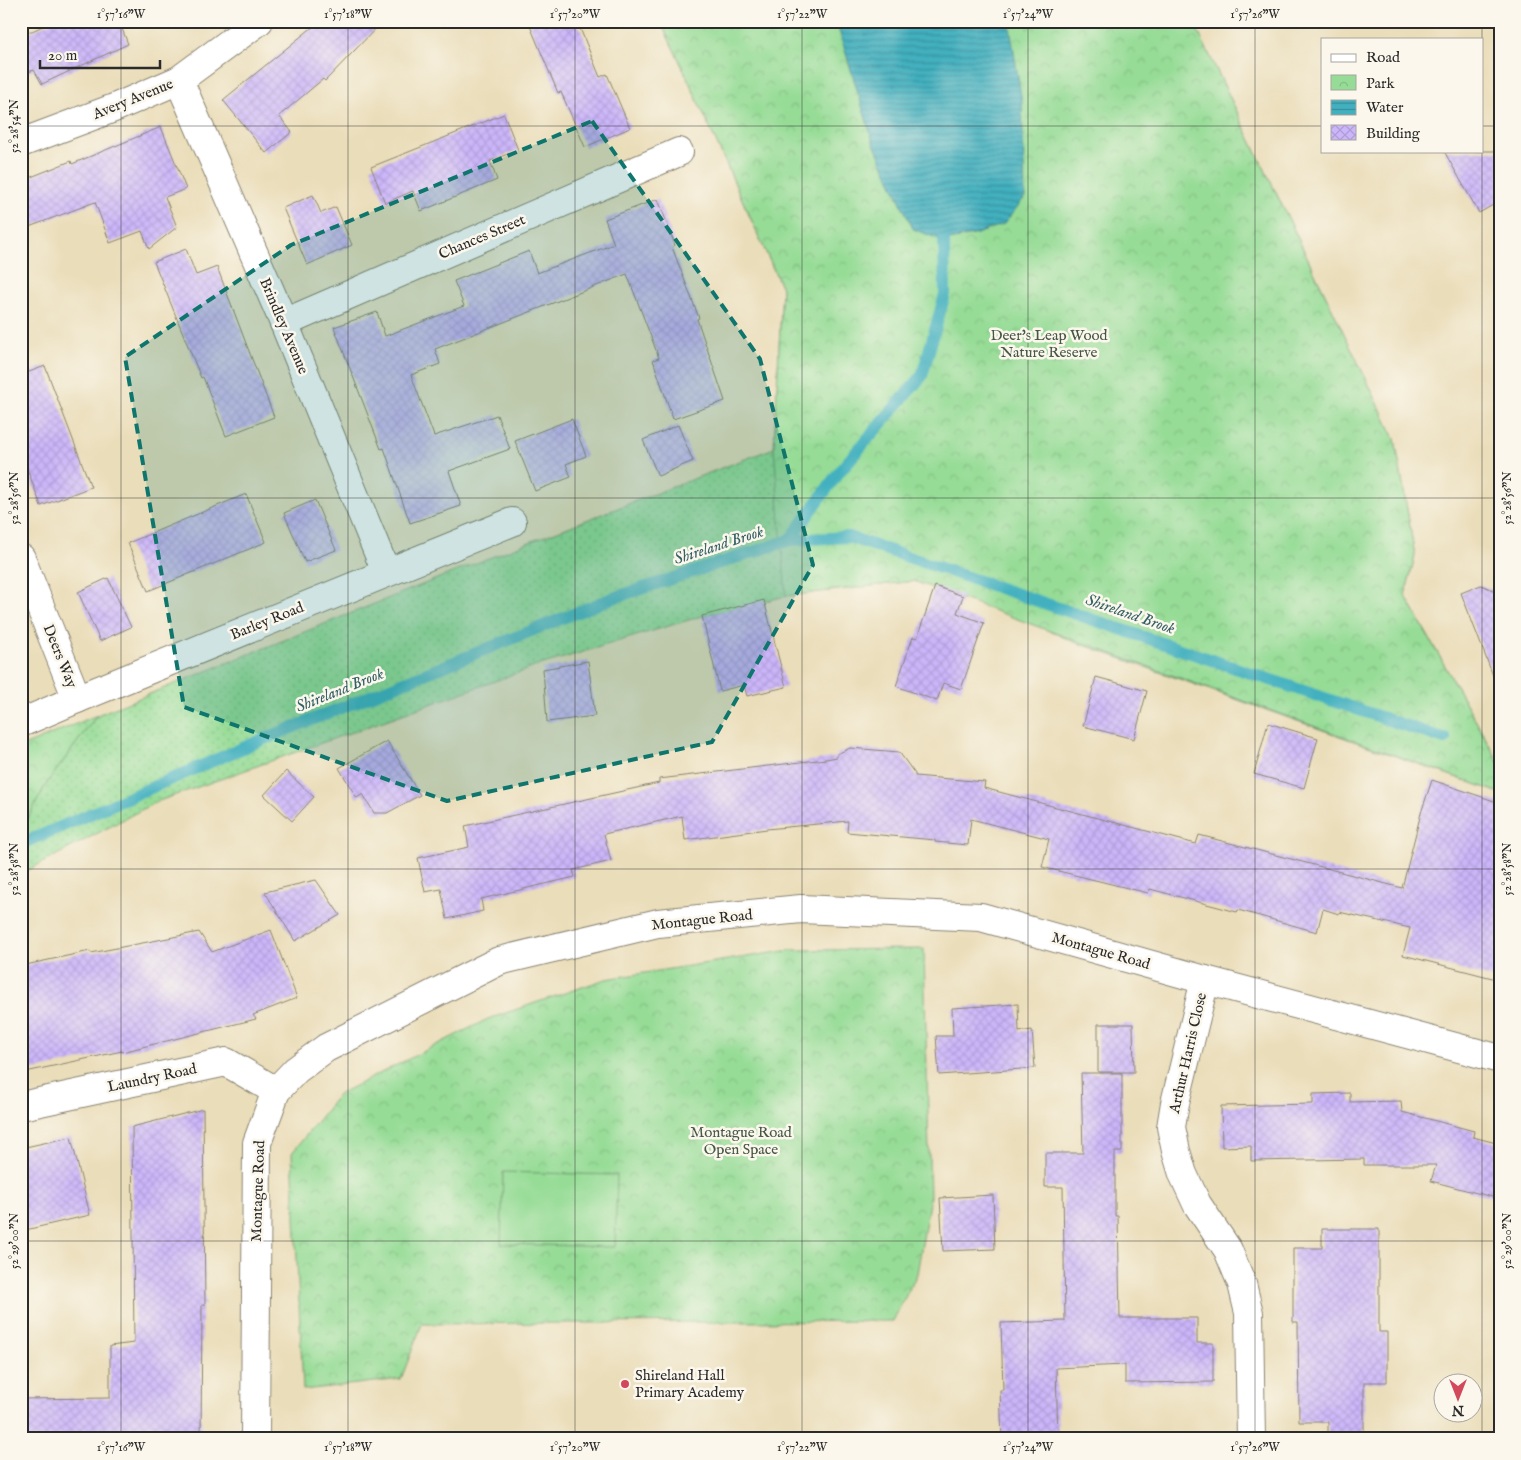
<svg xmlns="http://www.w3.org/2000/svg" width="1521" height="1460" font-family="'IM FELL English',serif">
<style>
.grass{fill:url(#grass-dots);stroke:#608460}
.park{fill:url(#park-crowns);stroke:#608460}
.pitch{fill:#96dc96;stroke:#608460}
.water{fill:url(#water-rules);stroke:#366e75}
.lines{fill:none;stroke-linecap:round;stroke-linejoin:round}
.stream{stroke:#42b0bf;stroke-width:12}
.building{fill:url(#building-cross-hatch)}
.minor-casing{stroke:#8a8472;stroke-width:30}
.minor{stroke:#fff;stroke-width:28}
.marked{fill:#0f766e;fill-opacity:0.2;stroke:#0f766e;stroke-width:4;stroke-dasharray:10 6;stroke-linejoin:round}
.ticks{fill:none;stroke:#2b2b2b;stroke-width:1;stroke-opacity:0.45}
.poi-dot{fill:#d1495b;stroke:#fbf7ec;stroke-width:2}
.labels{text-anchor:middle;dominant-baseline:central;stroke-width:5;stroke-linejoin:round;paint-order:stroke}
.street-label{font-size:15px;fill:#2b2b2b;stroke:#fbf7ec}
.park-label{font-size:15px;fill:#465746;stroke:#fbf7ec}
.poi-label{font-size:15px;fill:#2b2b2b;stroke:#fbf7ec;text-anchor:start}
.water-label{font-size:16px;font-style:italic;fill:#346066;stroke:#fbf7ec}
.neatline{fill:none;stroke:#2b2b2b;stroke-width:2}
.ticks-label{font-size:12px;text-anchor:middle;fill:#2b2b2b}
</style>
<defs>
<pattern id="grass-dots" width="8" height="8" patternUnits="userSpaceOnUse" patternTransform="scale(1.25)"><rect width="8" height="8" fill="#96dc96"/><path d="M2 2h.1M6 6h.1" fill="none" stroke="#81bd81" stroke-width="1.8" stroke-linecap="round"/></pattern>
<pattern id="park-crowns" width="20" height="18" patternUnits="userSpaceOnUse" patternTransform="scale(1.25)"><rect width="20" height="18" fill="#96dc96"/><path d="M2 6a3 3 0 1 1 6 0M12 15a3 3 0 1 1 6 0" fill="none" stroke="#81bd81"/></pattern>
<pattern id="water-rules" width="6" height="5" patternUnits="userSpaceOnUse" patternTransform="scale(1.25)"><rect width="6" height="5" fill="#42b0bf"/><path d="M0 2.5h6" fill="none" stroke="#378f9b"/></pattern>
<pattern id="building-cross-hatch" width="8" height="8" patternUnits="userSpaceOnUse" patternTransform="scale(1.25)"><rect width="8" height="8" fill="#ccb6fa"/><path d="M0 0l8 8M0 8l8-8" fill="none" stroke="#af9dd6"/></pattern>
</defs>
<rect width="100%" height="100%" fill="#fbf7ec"/>
<filter id="ink" filterUnits="userSpaceOnUse"><feTurbulence type="fractalNoise" baseFrequency=".02" numOctaves="2"/><feDisplacementMap in="SourceGraphic" scale="10" xChannelSelector="R" yChannelSelector="G"/><feConvolveMatrix kernelMatrix="1 2 1 2 8 2 1 2 1" color-interpolation-filters="sRGB"/></filter>
<filter id="wash" filterUnits="userSpaceOnUse"><feTurbulence type="fractalNoise" baseFrequency=".0096" numOctaves="4" result="noise"/><feDisplacementMap in="SourceGraphic" scale="20" xChannelSelector="R" yChannelSelector="G"/><feGaussianBlur stdDeviation="1.12" result="paint"/><feColorMatrix in="noise" values="0 0 0 0 0 0 0 0 0 0 0 0 0 0 0 0 0 1.4 0 .05"/><feComposite in="paint" operator="in"/></filter>
<g filter="url(#wash)">
<rect width="100%" height="100%" fill="#eaddb9"/>
<polygon class="grass" points="660,21 1193,21 1395,439 1415,556 1405,595 1500,764 1500,793 1072,641 1027,621 914,581 786,596 702,616 540,665 156,802 21,874 21,831 45,786 97,715 524,544 774,448 782,288 682,66"/>
<g class="park">
<polygon points="660,21 1193,21 1395,439 1415,556 1405,595 1500,764 1500,793 1066,637 914,581 786,596 774,448 782,288 682,66"/>
<polygon points="97,715 45,786 21,831 21,747"/>
<polygon points="924,949 930,1197 917,1274 893,1321 422,1324 401,1379 303,1390 292,1153 339,1094 488,1019 606,979 791,950"/>
</g>
<polygon class="pitch" points="503,1172 617,1175 615,1247 501,1244"/>
<polygon class="water" points="836,21 1009,21 1022,102 1025,197 1004,224 974,235 944,241 913,229 873,142"/>
<g class="lines">
<g class="stream">
<polyline points="790,540 839,472 922,376 945,294 944,241"/>
<polyline points="21,844 252,744 610,599 790,540 849,537 1445,739"/>
</g>
</g>
<g id="blocks">
<g class="building">
<polygon points="54,21 119,21 128,44 42,84 34,70 21,74 21,36"/>
<polygon points="320,21 383,21 325,81 323,79 279,116 292,132 266,153 223,100"/>
<polygon points="528,21 577,21 600,77 607,74 630,128 585,147 561,92 558,93"/>
<polygon points="504,114 518,150 490,161 497,180 421,211 413,191 385,203 371,167"/>
<polygon points="161,127 186,189 165,197 177,227 149,249 142,231 110,243 95,202 21,230 21,181 71,161 72,164"/>
<polygon points="1444,151 1500,151 1500,201 1479,213"/>
<polygon points="313,195 321,213 336,207 352,245 307,265 283,208"/>
<polygon points="658,199 675,245 672,247 699,318 697,319 725,401 673,419 653,360 659,358 627,274 435,349 440,364 411,375 434,436 497,415 510,449 449,471 461,506 410,523 384,448 381,449 334,327 377,312 385,336 464,306 454,281 529,251 537,273 614,244 605,219"/>
<polygon points="186,249 196,275 217,267 274,417 226,436 203,377 201,378 154,262"/>
<polygon points="45,366 91,487 41,506 21,452 21,375"/>
<polygon points="572,419 586,456 566,464 571,477 535,491 515,441"/>
<polygon points="678,425 693,461 658,476 643,440"/>
<polygon points="246,494 266,542 148,591 128,543"/>
<polygon points="315,500 336,550 305,562 284,513"/>
<polygon points="108,578 131,627 100,641 78,592"/>
<polygon points="1481,585 1500,593 1500,686 1497,686 1461,593"/>
<polygon points="935,586 963,596 957,613 984,623 961,689 943,683 937,701 896,686 913,637 917,638"/>
<polygon points="764,600 786,687 747,696 744,685 720,691 702,616"/>
<polygon points="588,661 595,716 547,722 543,669"/>
<polygon points="1096,677 1147,691 1134,739 1083,726"/>
<polygon points="1268,723 1318,738 1304,788 1254,774"/>
<polygon points="387,741 420,795 387,813 374,813 363,794 357,798 339,768"/>
<polygon points="850,748 899,752 915,774 915,776 985,782 984,788 1196,844 1199,835 1402,888 1421,813 1432,780 1500,803 1500,980 1403,955 1410,928 1339,912 1339,914 1323,909 1317,932 1238,910 1237,912 1150,889 1148,893 1042,867 1049,839 971,819 968,845 935,842 935,840 847,832 848,821 767,829 685,840 682,816 604,834 611,861 573,870 575,877 481,899 483,911 447,919 441,889 425,892 418,858 469,847 465,826 659,783 659,779 826,759 837,757 837,754"/>
<polygon points="286,771 314,797 292,821 264,795"/>
<polygon points="316,880 340,915 295,941 265,892"/>
<polygon points="271,930 297,998 253,1015 256,1019 122,1052 122,1051 21,1073 21,966 90,951 91,953 199,932 212,952"/>
<polygon points="1018,1004 1019,1032 1032,1030 1035,1068 939,1075 936,1036 953,1036 952,1008"/>
<polygon points="1098,1024 1133,1024 1134,1072 1098,1072"/>
<polygon points="1081,1073 1122,1073 1122,1152 1115,1152 1115,1216 1118,1216 1120,1318 1197,1318 1197,1343 1213,1343 1213,1382 1125,1383 1125,1365 1056,1368 1058,1439 1002,1439 1000,1390 1003,1390 1001,1323 1065,1321 1063,1187 1045,1187 1045,1153 1083,1153"/>
<polygon points="1350,1093 1350,1102 1401,1101 1402,1112 1474,1131 1473,1137 1500,1144 1500,1199 1431,1181 1436,1165 1364,1165 1364,1159 1251,1161 1251,1146 1222,1147 1221,1106 1313,1104 1313,1094"/>
<polygon points="203,1109 205,1305 202,1305 201,1439 21,1439 21,1399 110,1398 110,1346 134,1343 132,1127"/>
<polygon points="71,1137 90,1215 21,1231 21,1148"/>
<polygon points="993,1195 995,1249 943,1251 940,1198"/>
<polygon points="1322,1229 1379,1229 1379,1332 1387,1332 1387,1382 1364,1382 1364,1433 1328,1433 1328,1422 1299,1422 1298,1322 1293,1322 1293,1248 1322,1248"/>
</g>
</g>
</g>
<g filter="url(#ink)">
<use href="#blocks" fill-opacity="0" stroke="#8a8472" stroke-width="1"/>
<g class="lines">
<defs>
<g id="minor">
<polyline points="179,80 284,323 386,572"/>
<polyline points="21,143 114,108 179,80 259,21"/>
<polyline points="284,323 679,152"/>
<polyline points="21,558 77,699"/>
<polyline points="21,723 77,699 512,522"/>
<polyline points="1205,980 1175,1103 1171,1127 1176,1151 1183,1174 1197,1204 1228,1250 1242,1284 1249,1313 1251,1439"/>
<polyline points="21,1106 226,1062 276,1091"/>
<polyline points="255,1439 257,1143 276,1091 296,1070 326,1048 499,961 658,923 801,909 981,917 1205,980 1500,1059"/>
</g>
</defs>
<use href="#minor" class="minor-casing"/>
<use href="#minor" class="minor"/>
</g>
</g>
<path class="marked" d="M592,121L760,359L813,565L712,742L447,801L184,707L125,357L291,245Z"/>
<path class="ticks" d="M121,21V1439M348,21V1439M575,21V1439M802,21V1439M1028,21V1439M1255,21V1439M1482,21V39M21,126H1322M1482,126H1500M1482,151V1439M21,498H1500M21,869H1500M21,1241H1500"/>
<circle class="poi-dot" cx="625" cy="1384" r="5"/>
<g class="labels">
<g class="street-label">
<text transform="translate(133 99) rotate(-22)">Avery Avenue</text>
<text transform="translate(482 237) rotate(-23)">Chances Street</text>
<text transform="translate(284 326) rotate(67)">Brindley Avenue</text>
<text transform="translate(267 621) rotate(-22)">Barley Road</text>
<text transform="translate(60 656) rotate(68)">Deers Way</text>
<text transform="translate(702 920) rotate(-6)">Montague Road</text>
<text transform="translate(1101 951) rotate(16)">Montague Road</text>
<text transform="translate(1188 1053) rotate(-77)">Arthur Harris Close</text>
<text transform="translate(152 1078) rotate(-12)">Laundry Road</text>
<text transform="translate(258 1191) rotate(-88)">Montague Road</text>
</g>
<g class="park-label">
<text x="1049" y="335">Deer's Leap Wood<tspan x="1049" dy="17">Nature Reserve</tspan></text>
<text x="741" y="1132">Montague Road<tspan x="741" dy="17">Open Space</tspan></text>
</g>
<g class="poi-label">
<text x="635" y="1375">Shireland Hall<tspan x="635" dy="17">Primary Academy</tspan></text>
</g>
<g class="water-label">
<text transform="translate(719 546) rotate(-18)">Shireland Brook</text>
<text transform="translate(1130 615) rotate(19)">Shireland Brook</text>
<text transform="translate(340 691) rotate(-22)">Shireland Brook</text>
</g>
</g>
<rect width="1521" height="1460" fill="none" stroke="#fbf7ec" stroke-width="55"/>
<rect x="1321" y="38" width="162" height="115" fill="#fbf7ec" stroke="#a8a59f"/>
<rect x="1331" y="54" width="25" height="8" fill="#ffffff" stroke="#a8a59f"/>
<text x="1366" y="62" font-size="15" fill="#2b2b2b">Road</text>
<rect x="1331" y="75" width="25" height="15" fill="url(#park-crowns)" stroke="#a8a59f"/>
<text x="1366" y="88" font-size="15" fill="#2b2b2b">Park</text>
<rect x="1331" y="100" width="25" height="15" fill="url(#water-rules)" stroke="#a8a59f"/>
<text x="1366" y="112" font-size="15" fill="#2b2b2b">Water</text>
<rect x="1331" y="125" width="25" height="15" fill="url(#building-cross-hatch)" stroke="#a8a59f"/>
<text x="1366" y="138" font-size="15" fill="#2b2b2b">Building</text>
<g transform="translate(1458 1398) rotate(180)"><circle r="24" fill="#fbf7ec" stroke="#a8a59f"/>
<path d="M0-4L9 19L0 12L-9 19Z" fill="#d1495b"/>
<text y="-8" font-size="14" font-weight="bold" text-anchor="middle" fill="#2b2b2b">N</text>
</g>
<path d="M40 60v8h120v-8" fill="none" stroke="#2b2b2b" stroke-width="2.5"/>
<text x="48" y="60" font-size="15" fill="#2b2b2b" stroke="#fbf7ec" stroke-width="4" paint-order="stroke">20 m</text>
<rect x="28" y="28" width="1466" height="1404" class="neatline"/>
<g class="ticks-label">
<text x="121" y="18">1°57'16"W</text>
<text x="348" y="18">1°57'18"W</text>
<text x="575" y="18">1°57'20"W</text>
<text x="802" y="18">1°57'22"W</text>
<text x="1028" y="18">1°57'24"W</text>
<text x="1255" y="18">1°57'26"W</text>
<text transform="translate(14 126) rotate(-90)" y="4">52°28'54"N</text>
<text transform="translate(1507 498) rotate(-90)" y="4">52°28'56"N</text>
<text transform="translate(14 498) rotate(-90)" y="4">52°28'56"N</text>
<text transform="translate(1507 869) rotate(-90)" y="4">52°28'58"N</text>
<text transform="translate(14 869) rotate(-90)" y="4">52°28'58"N</text>
<text transform="translate(1507 1241) rotate(-90)" y="4">52°29'00"N</text>
<text transform="translate(14 1241) rotate(-90)" y="4">52°29'00"N</text>
<text x="121" y="1451">1°57'16"W</text>
<text x="348" y="1451">1°57'18"W</text>
<text x="575" y="1451">1°57'20"W</text>
<text x="802" y="1451">1°57'22"W</text>
<text x="1028" y="1451">1°57'24"W</text>
<text x="1255" y="1451">1°57'26"W</text>
</g>
</svg>
